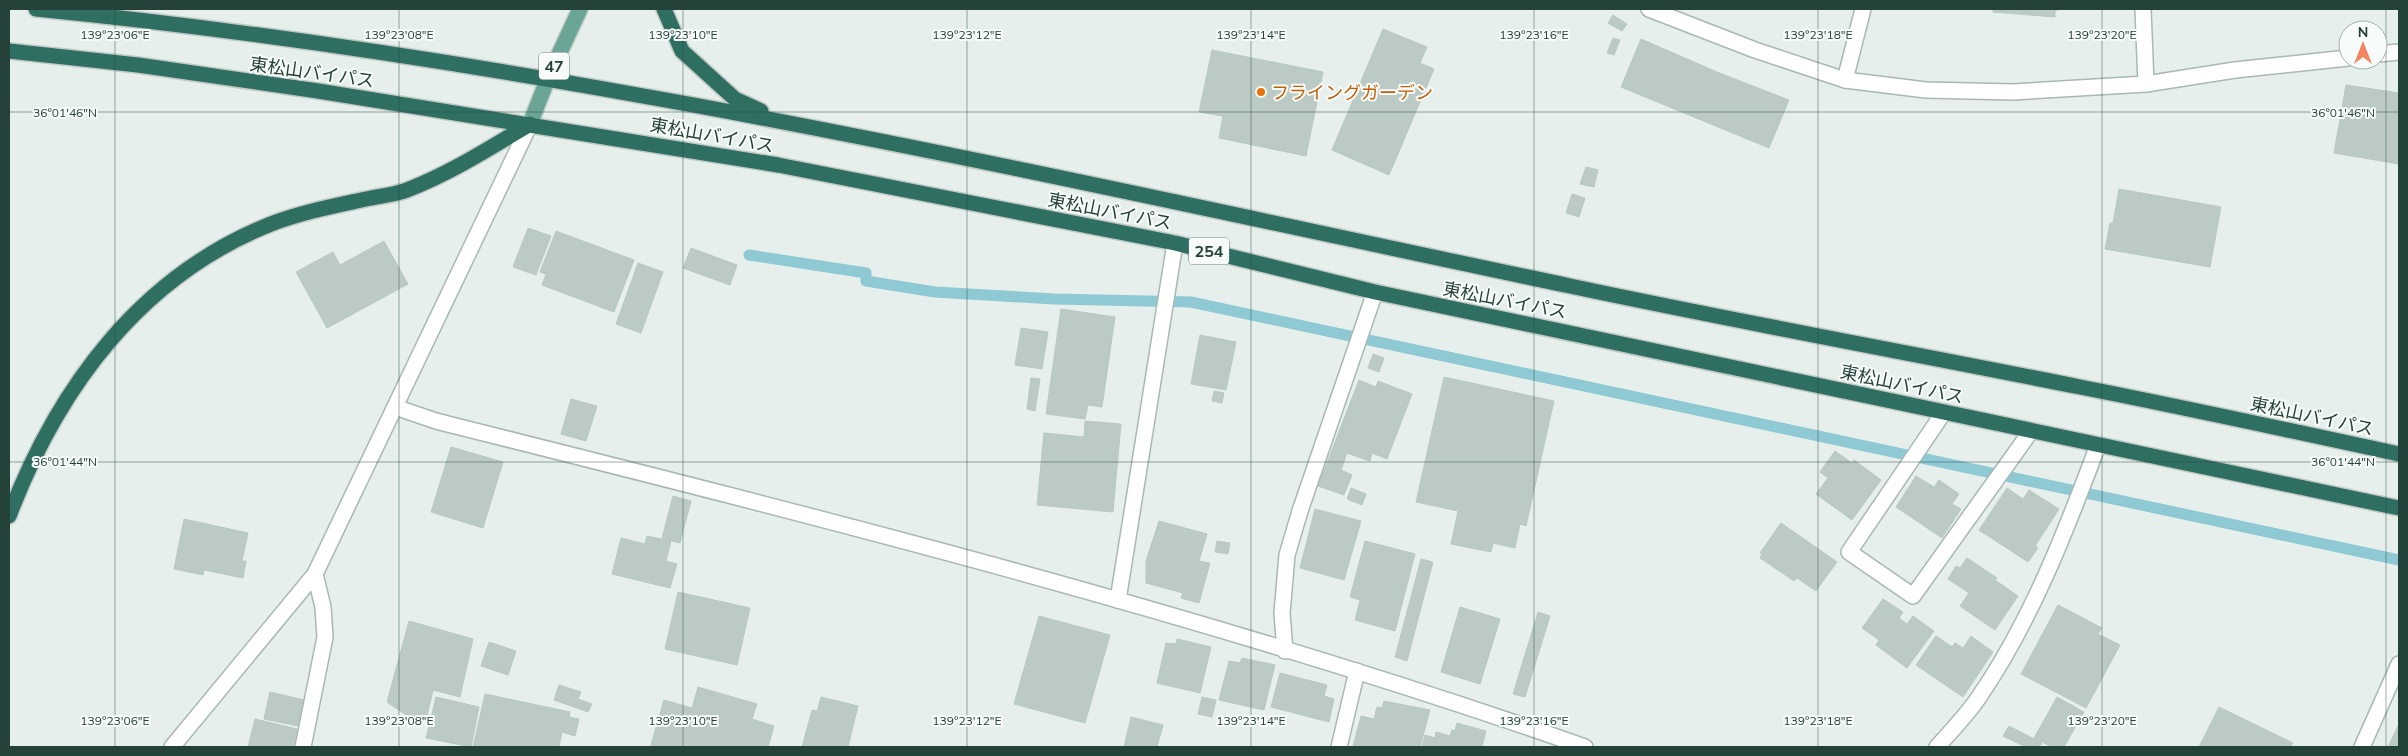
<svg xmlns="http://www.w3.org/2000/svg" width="2408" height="756" font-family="Mulish,'Noto Sans JP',sans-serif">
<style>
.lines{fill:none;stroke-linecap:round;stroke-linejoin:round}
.stream{stroke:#8ec9d4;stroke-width:11}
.building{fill:#bbcac4;stroke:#b8c9c2}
.minor-casing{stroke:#a8b8b2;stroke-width:18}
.major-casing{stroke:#c2cac8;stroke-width:18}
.highway-casing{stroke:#c2cac8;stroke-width:18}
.minor{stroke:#fff;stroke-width:15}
.major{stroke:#6aa596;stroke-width:15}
.highway{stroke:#2f6f62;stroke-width:15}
.ticks{fill:none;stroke:#24423a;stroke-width:1;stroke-opacity:0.45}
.food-dot{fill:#e8710a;stroke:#f7fbf9;stroke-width:2}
.labels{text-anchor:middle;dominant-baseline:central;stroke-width:4;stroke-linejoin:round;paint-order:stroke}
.shield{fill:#f7fbf9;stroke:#637a73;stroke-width:1}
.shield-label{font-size:16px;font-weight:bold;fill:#24423a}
.street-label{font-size:18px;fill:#24423a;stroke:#f7fbf9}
.food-label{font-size:18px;fill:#c56008;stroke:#f7fbf9;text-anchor:start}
.ticks-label{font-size:12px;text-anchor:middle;fill:#24423a;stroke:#f7fbf9;stroke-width:4;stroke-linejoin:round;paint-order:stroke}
</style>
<rect width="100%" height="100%" fill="#e6efeb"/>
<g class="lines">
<polyline class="stream" points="749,255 866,273 866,281 935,292 1054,299 1191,302 2399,560"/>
</g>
<g class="building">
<polygon points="1993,9 2060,9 2055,11 2055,17 1993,12"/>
<polygon points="1613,15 1627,24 1622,31 1608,23"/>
<polygon points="1383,29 1427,47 1420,63 1434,69 1389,175 1332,150"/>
<polygon points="1613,38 1620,40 1614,55 1607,53"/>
<polygon points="1641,39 1717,72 1789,100 1769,148 1621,87"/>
<polygon points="1212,50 1323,72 1306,156 1219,138 1223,116 1199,112"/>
<polygon points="2346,85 2399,93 2399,164 2334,153"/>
<polygon points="1586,167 1598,170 1594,187 1580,184"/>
<polygon points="2119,189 2221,207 2210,267 2105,249 2110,223 2113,223"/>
<polygon points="1572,194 1585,198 1579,217 1566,213"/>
<polygon points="528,228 551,236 536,275 513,267"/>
<polygon points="556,231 634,260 614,312 542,285 546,274 540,272"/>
<polygon points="384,241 408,284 327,328 296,272 333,252 340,265"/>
<polygon points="691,248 737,265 730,285 683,268"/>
<polygon points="638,263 663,272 641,333 616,324"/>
<polygon points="1061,309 1115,317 1102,407 1088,405 1085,419 1046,414"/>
<polygon points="1021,328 1048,332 1042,369 1015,365"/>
<polygon points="1200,335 1236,342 1226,390 1191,384"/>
<polygon points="1373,354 1384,358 1379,372 1368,368"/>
<polygon points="1444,377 1554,401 1526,526 1520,524 1515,548 1493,543 1491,552 1451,544 1458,511 1416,502"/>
<polygon points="1031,378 1040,379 1035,411 1027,409"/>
<polygon points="1359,380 1376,387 1378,381 1412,394 1387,459 1372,453 1370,461 1347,453 1341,470 1352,475 1344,495 1318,486"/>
<polygon points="1214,391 1224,393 1222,403 1212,401"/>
<polygon points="571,399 597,406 586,441 561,434"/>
<polygon points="1085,421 1121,424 1113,512 1037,505 1044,433 1084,437"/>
<polygon points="451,447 503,462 483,528 431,512"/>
<polygon points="1835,451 1852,463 1854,460 1881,480 1852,520 1816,494 1828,478 1820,472"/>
<polygon points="1916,476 1934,487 1939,480 1959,494 1952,504 1961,509 1942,538 1896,507"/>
<polygon points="1351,488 1366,494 1362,505 1347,499"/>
<polygon points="2007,488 2023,499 2029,490 2059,509 2035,546 2038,548 2028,562 1979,530"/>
<polygon points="673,496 691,501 680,543 662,538"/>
<polygon points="1315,509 1361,521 1344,580 1300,568"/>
<polygon points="184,519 248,533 242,561 246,561 243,578 204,570 203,575 174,569"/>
<polygon points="1159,521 1207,534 1199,561 1210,563 1199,603 1181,598 1183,593 1146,583 1146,561"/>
<polygon points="1781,523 1837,562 1816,591 1797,578 1794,581 1760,558 1762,554 1760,553"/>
<polygon points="647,536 671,541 666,561 677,564 670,588 612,574 621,538 645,544"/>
<polygon points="1217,541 1230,543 1228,554 1215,552"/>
<polygon points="1365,541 1415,554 1395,631 1355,620 1360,600 1350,597"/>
<polygon points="1967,558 1997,578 1995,580 2018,596 1995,630 1960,606 1969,593 1948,579 1956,566 1960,568"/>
<polygon points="1421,559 1433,562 1407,661 1395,657"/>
<polygon points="678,592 750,608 737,665 665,649"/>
<polygon points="1883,599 1903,612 1899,618 1907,624 1913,616 1934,631 1907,668 1876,645 1879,640 1862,628"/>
<polygon points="2058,605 2102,628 2098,634 2120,645 2086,708 2021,674"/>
<polygon points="1460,607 1500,619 1480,684 1441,672"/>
<polygon points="1538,612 1550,616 1525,697 1513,694"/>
<polygon points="1039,616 1110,635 1085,723 1014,704"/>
<polygon points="409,621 473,639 460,697 433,690 427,716 406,715 387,702"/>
<polygon points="1936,636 1952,647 1955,643 1963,648 1971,636 1993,652 1963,697 1916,665"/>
<polygon points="1177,639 1211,647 1200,693 1157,683 1166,643 1176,644"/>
<polygon points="489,642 516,651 508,675 481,666"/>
<polygon points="1242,658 1275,665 1264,710 1219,700 1229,661 1240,663"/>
<polygon points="1280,673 1327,685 1324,696 1334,699 1329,722 1271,707"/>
<polygon points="559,685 581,692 578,699 592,704 588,712 554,700"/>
<polygon points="698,687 757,704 752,719 774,726 768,747 658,747 651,745 664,700 692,708"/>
<polygon points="270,692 304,700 298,726 264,719"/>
<polygon points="485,694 570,712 569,717 579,719 575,736 562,732 559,747 473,747"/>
<polygon points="436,697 479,707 471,747 426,738"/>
<polygon points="821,697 858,706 848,747 802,747 812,710 817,711"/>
<polygon points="1202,697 1216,700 1212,717 1198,714"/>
<polygon points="2057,697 2084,712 2064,747 2052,747 2034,738"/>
<polygon points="1384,701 1430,710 1420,747 1353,747 1361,716 1374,719 1377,707 1382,708"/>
<polygon points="2219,707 2293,743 2290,747 2199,747"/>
<polygon points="1131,717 1163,725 1157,747 1124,747"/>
<polygon points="255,719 297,729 293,747 248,747"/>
<polygon points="1457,723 1486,731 1482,747 1422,747 1425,735 1435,738 1436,732 1450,736 1452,730 1455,731"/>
<polygon points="2399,724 2399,747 2388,747"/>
<polygon points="2009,726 2042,743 2039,747 2026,747 2003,736"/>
</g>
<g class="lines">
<defs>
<g id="minor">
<polyline points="1649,9 1755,50 1845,80 1926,90 2013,92 2146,84 2235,70 2348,58"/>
<polyline points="2143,9 2146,84"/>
<polyline points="2378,54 2399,52"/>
<polyline points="1845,80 1863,9"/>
<path d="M395,407L436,421C822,518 1209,615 1585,747"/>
<polyline points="1944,412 1849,552 1913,596 2031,431"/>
<polyline points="1118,600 1175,243"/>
<polyline points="1285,651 1282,613 1287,555 1300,511 1375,292"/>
<polyline points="172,747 315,574 530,124"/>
<polyline points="303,747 325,637 323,607 315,574"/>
<polyline points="1339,747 1357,671"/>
<path d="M1937,747C1951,731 1967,715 1979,697C2031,621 2066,531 2098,445"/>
<polyline points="2362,747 2399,664"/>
</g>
<polyline id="major" points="530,124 548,78 580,9"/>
<g id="highway">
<path d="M36,9C554,60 1061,179 1570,286C1739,322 1910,353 2080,387C2187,408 2293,431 2399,454"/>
<polyline points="664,9 682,51 735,99 761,111"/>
<polyline points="9,51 138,65 318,91 778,165 1175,243 1375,292 2399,508"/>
<path d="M9,516C58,388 140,276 271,224C302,212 334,206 366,199C379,196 394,195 407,190C451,173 490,148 530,124"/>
</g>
</defs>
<use href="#minor" class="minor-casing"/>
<use href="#major" class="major-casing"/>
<use href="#highway" class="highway-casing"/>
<use href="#minor" class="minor"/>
<use href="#major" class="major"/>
<use href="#highway" class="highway"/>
</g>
<path class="ticks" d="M115,9V747M399,9V747M683,9V747M967,9V747M1251,9V747M1534,9V747M1818,9V747M2102,9V747M2386,9V747M9,112H2399M9,462H2399"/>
<circle class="food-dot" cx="1261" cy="92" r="5"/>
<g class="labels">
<g class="shield">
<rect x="539" y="52.5" width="30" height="27" rx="4"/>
<rect x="1189" y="237.5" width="40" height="27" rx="4"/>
</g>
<g class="shield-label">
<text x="554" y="66">47</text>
<text x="1209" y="251">254</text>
</g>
<g class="street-label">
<text transform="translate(312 72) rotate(8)">東松山バイパス</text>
<text transform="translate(712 135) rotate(10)">東松山バイパス</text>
<text transform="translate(1110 211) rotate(11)">東松山バイパス</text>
<text transform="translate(1505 300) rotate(11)">東松山バイパス</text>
<text transform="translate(1902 384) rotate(12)">東松山バイパス</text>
<text transform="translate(2312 416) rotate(12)">東松山バイパス</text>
</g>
<g class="food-label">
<text x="1271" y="92">フライングガーデン</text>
</g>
</g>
<g class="ticks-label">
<text x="115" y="39">139°23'06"E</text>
<text x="399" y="39">139°23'08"E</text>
<text x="683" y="39">139°23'10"E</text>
<text x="967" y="39">139°23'12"E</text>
<text x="1251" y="39">139°23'14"E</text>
<text x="1534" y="39">139°23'16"E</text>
<text x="1818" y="39">139°23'18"E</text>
<text x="2102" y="39">139°23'20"E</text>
<text x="65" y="117">36°01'46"N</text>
<text x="2343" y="117">36°01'46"N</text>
<text x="65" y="466">36°01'44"N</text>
<text x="2343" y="466">36°01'44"N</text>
<text x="115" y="725">139°23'06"E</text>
<text x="399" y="725">139°23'08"E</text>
<text x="683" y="725">139°23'10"E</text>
<text x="967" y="725">139°23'12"E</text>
<text x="1251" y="725">139°23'14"E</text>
<text x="1534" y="725">139°23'16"E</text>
<text x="1818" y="725">139°23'18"E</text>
<text x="2102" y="725">139°23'20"E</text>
</g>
<rect width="2408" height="756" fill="none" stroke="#24423a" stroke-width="20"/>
<g transform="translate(2363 45)"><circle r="24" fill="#f7fbf9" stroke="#a3b1ad"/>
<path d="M0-4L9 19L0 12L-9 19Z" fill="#f4845f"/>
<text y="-8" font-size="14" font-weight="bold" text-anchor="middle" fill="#24423a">N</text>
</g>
</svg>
